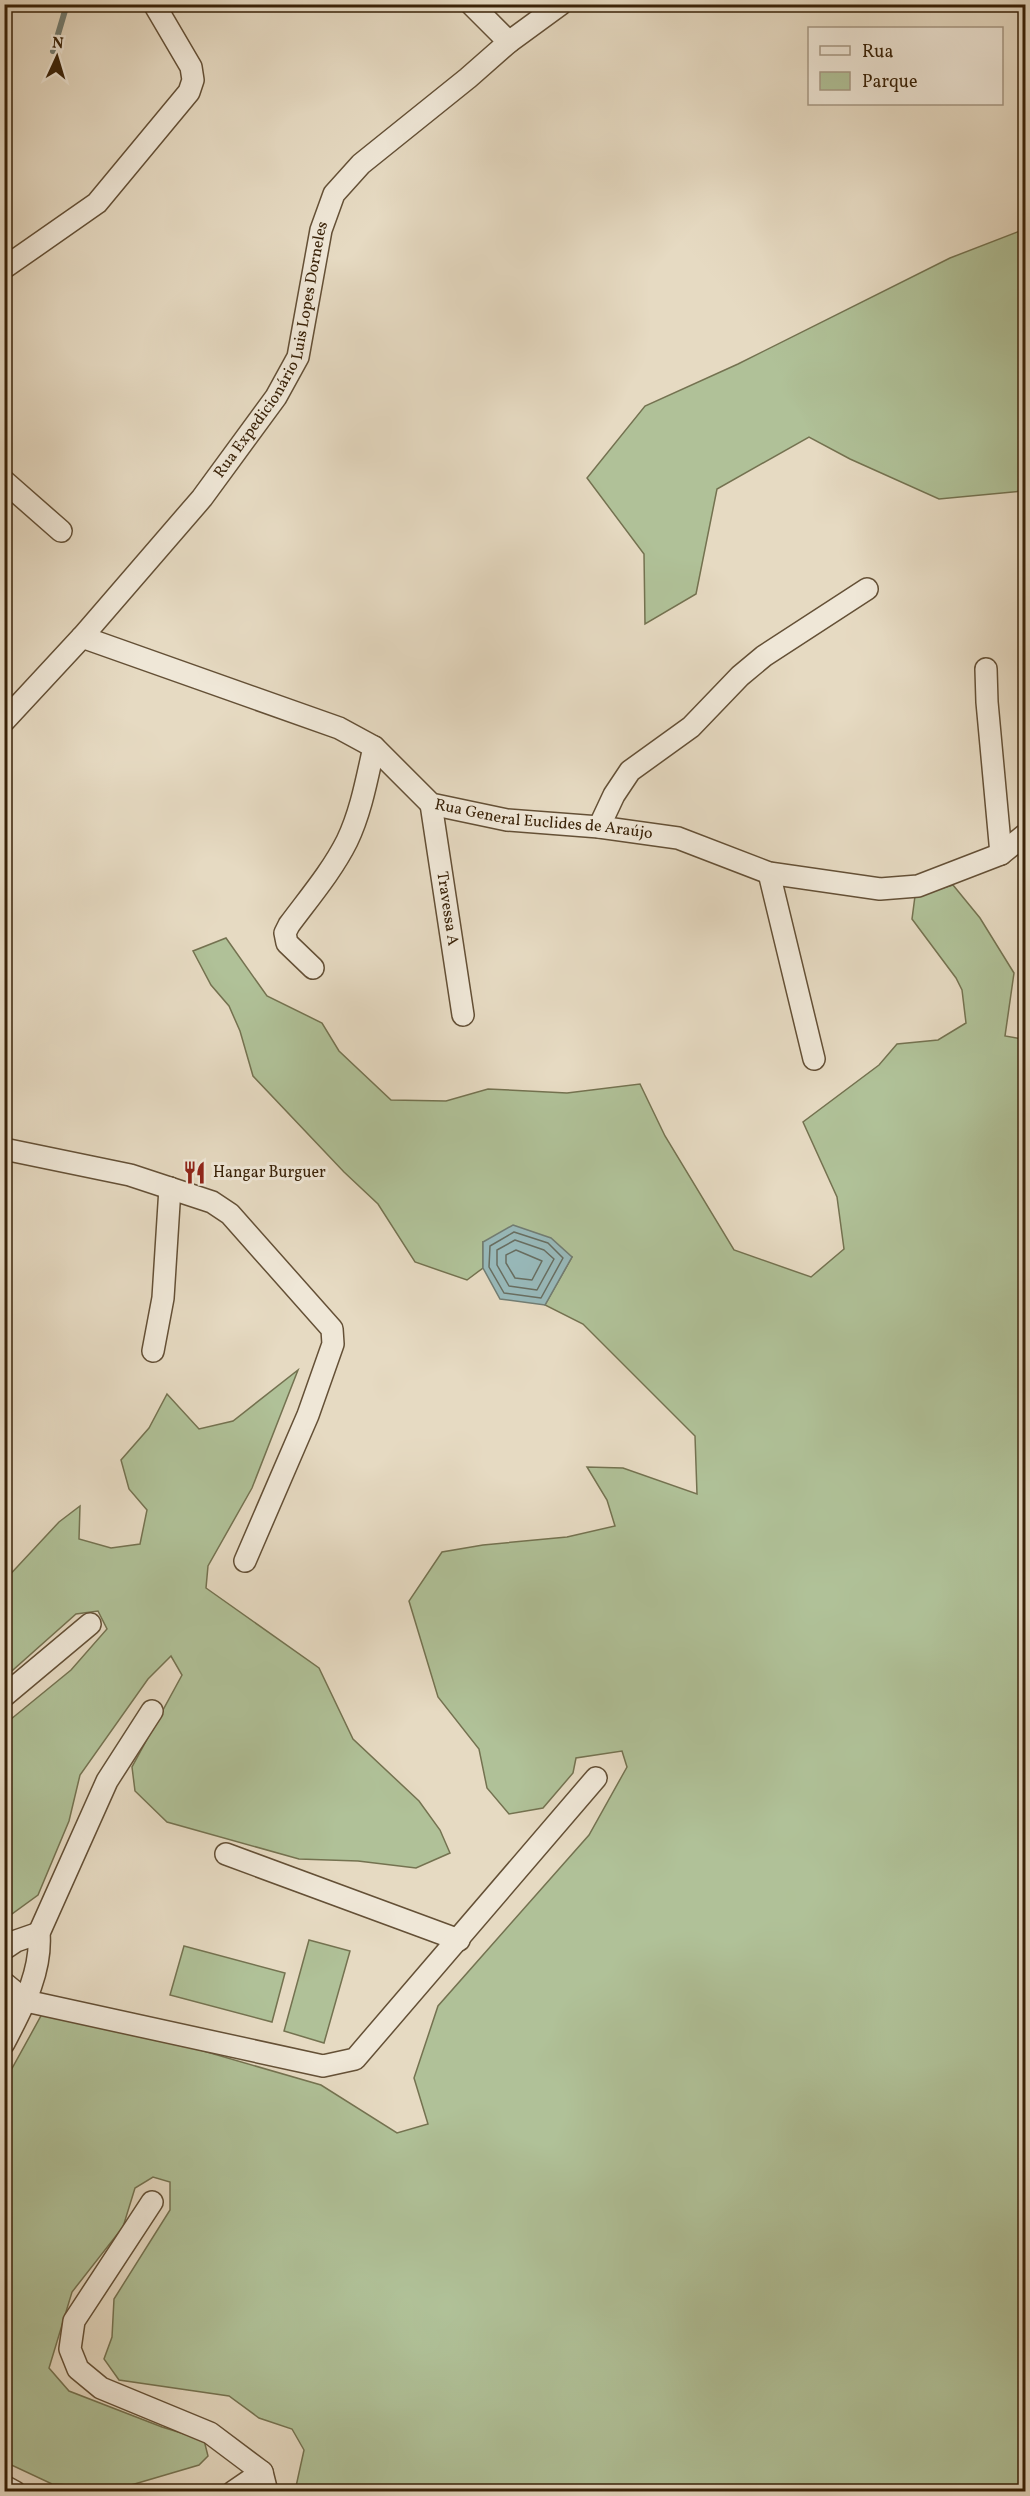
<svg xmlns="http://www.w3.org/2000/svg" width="1030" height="2496" font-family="Vollkorn,serif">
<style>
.green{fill:#b0c198;stroke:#747250;stroke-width:1.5}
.water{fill:#98b9ba;stroke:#727d73;stroke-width:1.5}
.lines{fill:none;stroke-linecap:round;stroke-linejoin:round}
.shore{stroke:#686e61;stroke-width:1.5}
.stream{stroke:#727d73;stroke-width:6}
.minor-casing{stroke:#645036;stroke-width:24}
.minor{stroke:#efe7d7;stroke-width:21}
.labels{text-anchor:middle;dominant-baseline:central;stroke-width:6;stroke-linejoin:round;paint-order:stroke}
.street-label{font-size:16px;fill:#392208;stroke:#efe7d7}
.poi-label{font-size:16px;fill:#392208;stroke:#efe7d7;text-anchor:start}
</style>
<rect width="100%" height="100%" fill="#e6dac2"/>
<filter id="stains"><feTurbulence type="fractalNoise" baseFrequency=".00333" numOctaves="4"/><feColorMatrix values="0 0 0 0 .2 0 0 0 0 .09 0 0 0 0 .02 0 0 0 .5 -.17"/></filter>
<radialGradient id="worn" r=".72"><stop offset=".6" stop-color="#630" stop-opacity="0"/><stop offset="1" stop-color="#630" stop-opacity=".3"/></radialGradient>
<g class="green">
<polygon points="1025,229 1026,486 1022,491 939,499 850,459 809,437 717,489 696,594 645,624 644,554 587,478 645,406 738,364 950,258"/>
<polygon points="953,885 980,918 1014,973 1005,1036 1022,1039 1026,1042 1025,2491 295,2491 304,2450 292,2429 259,2418 229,2396 119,2380 104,2359 112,2337 114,2299 170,2210 170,2182 153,2177 135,2188 123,2227 72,2292 49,2368 69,2391 162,2427 204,2440 208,2456 199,2465 121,2488 52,2484 5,2462 4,2083 42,2014 62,2010 321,2085 397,2133 428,2124 414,2078 438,2006 589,1835 627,1767 622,1751 576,1758 573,1773 543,1808 509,1814 487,1788 479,1749 438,1697 409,1601 442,1552 483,1545 567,1537 615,1526 607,1500 587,1467 623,1468 697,1494 695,1436 583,1324 545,1305 572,1257 483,1242 483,1268 467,1280 415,1262 378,1204 344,1172 253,1076 240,1031 229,1006 211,985 193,951 226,938 267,996 322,1023 339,1051 391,1100 446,1101 488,1089 567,1093 640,1084 665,1136 734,1250 811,1277 844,1249 837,1197 803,1122 879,1065 897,1044 938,1040 966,1023 962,990 956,978 912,919 915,896"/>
<polygon points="298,1370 252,1488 208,1566 206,1588 319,1668 353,1739 419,1801 440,1830 450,1853 416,1868 358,1861 299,1859 167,1822 135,1791 132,1767 182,1675 171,1656 148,1679 80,1775 69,1821 38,1895 5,1919 5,1724 71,1670 107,1629 98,1611 76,1614 5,1677 4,1581 59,1522 80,1506 79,1539 111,1548 140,1544 147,1510 129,1489 121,1460 149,1428 167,1394 199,1429 233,1421"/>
<polygon points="309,1940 350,1951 324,2043 284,2031"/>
<polygon points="184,1946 285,1973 272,2022 170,1995"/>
</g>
<polygon class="water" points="513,1225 551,1238 572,1257 545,1305 500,1299 483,1268 483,1242"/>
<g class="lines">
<g class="shore">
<polygon points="514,1232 548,1243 563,1258 541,1298 504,1293 489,1267 490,1246"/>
<polygon points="515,1240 544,1250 554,1259 537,1290 509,1286 497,1265 497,1250"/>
<polygon points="516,1250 542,1261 532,1280 515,1278 506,1263 506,1255"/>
</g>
<polyline class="stream" points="53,51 67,4"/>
<defs>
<g id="minor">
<polyline points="471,4 509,42"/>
<polyline points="4,268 97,203 189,92 193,80 191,67 154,4"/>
<polyline points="4,481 61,531"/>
<path id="s1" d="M82,637L339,728L374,747L431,804L507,820L599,827L678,838L769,873L880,889L918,886L1001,854L1026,834"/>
<polyline points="986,669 987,702 1001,854"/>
<path id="s2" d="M4,721L82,637L202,498L276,397L298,357L321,230L334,194L361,164L468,78L509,42L561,4"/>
<path id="s3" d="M431,804L463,1015"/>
<polyline points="599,827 614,795 630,771 691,727 740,676 764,656 867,589"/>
<polyline points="769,873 814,1059"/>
<path d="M313,968L287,943L285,933L289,925C309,898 332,871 347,841C361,812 367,778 374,747"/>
<polyline points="4,1149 130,1175 212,1202 230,1214 332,1329 333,1344 308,1415 245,1561"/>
<polyline points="153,1351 163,1298 170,1188"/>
<polyline points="4,1696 90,1624"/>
<polyline points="226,1854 459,1940"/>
<polyline points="4,1949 16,1941 39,1933"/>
<polyline points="4,1983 26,2001 323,2066 355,2059 596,1778"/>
<path d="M4,2043C22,2008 42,1973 39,1933L107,1781L152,1711"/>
<polyline points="152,2202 74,2321 70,2349 78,2369 101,2388 210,2433 262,2472 267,2492"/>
<polyline points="4,2486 15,2492"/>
<polyline points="233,2492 262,2472"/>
</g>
</defs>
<use href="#minor" class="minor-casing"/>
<use href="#minor" class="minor"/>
</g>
<defs>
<symbol id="restaurant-bare" viewBox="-9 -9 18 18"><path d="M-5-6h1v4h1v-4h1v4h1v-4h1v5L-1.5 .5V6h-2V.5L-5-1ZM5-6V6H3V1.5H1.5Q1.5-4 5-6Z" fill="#8f2418" stroke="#efe7d7" stroke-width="2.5" paint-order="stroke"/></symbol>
</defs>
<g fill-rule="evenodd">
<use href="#restaurant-bare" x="178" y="1156" width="33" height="33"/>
</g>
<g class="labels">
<g class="street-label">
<text stroke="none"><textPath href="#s2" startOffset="466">Rua Expedicionário Luis Lopes Dorneles</textPath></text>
<text stroke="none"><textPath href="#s1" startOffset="507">Rua General Euclides de Araújo</textPath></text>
<text stroke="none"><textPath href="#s3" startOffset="106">Travessa A</textPath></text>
</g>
<g class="poi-label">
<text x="213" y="1173">Hangar Burguer</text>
</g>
</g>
<rect width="1030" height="2496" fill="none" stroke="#e6dac2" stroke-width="24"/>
<rect x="6" y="6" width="1018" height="2484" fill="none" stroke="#392208" stroke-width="3"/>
<rect x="12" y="12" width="1006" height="2472" fill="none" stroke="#392208" stroke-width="1.5"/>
<rect x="808" y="27" width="195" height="78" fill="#efe7d7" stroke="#a69884" stroke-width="1.5"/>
<rect x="820" y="46" width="30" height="9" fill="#efe7d7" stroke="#a69884" stroke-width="1.5"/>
<text x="862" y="57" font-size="18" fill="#392208">Rua</text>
<rect x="820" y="72" width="30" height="18" fill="#b0c198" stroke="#a69884" stroke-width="1.5"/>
<text x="862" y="87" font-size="18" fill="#392208">Parque</text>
<g transform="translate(57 57) rotate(4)" stroke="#efe7d7" stroke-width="4.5" paint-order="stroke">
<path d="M0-4.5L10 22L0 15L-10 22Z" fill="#392208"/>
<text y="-9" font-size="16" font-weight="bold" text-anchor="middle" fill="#392208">N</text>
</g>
<rect width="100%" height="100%" filter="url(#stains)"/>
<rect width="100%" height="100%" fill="url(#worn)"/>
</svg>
